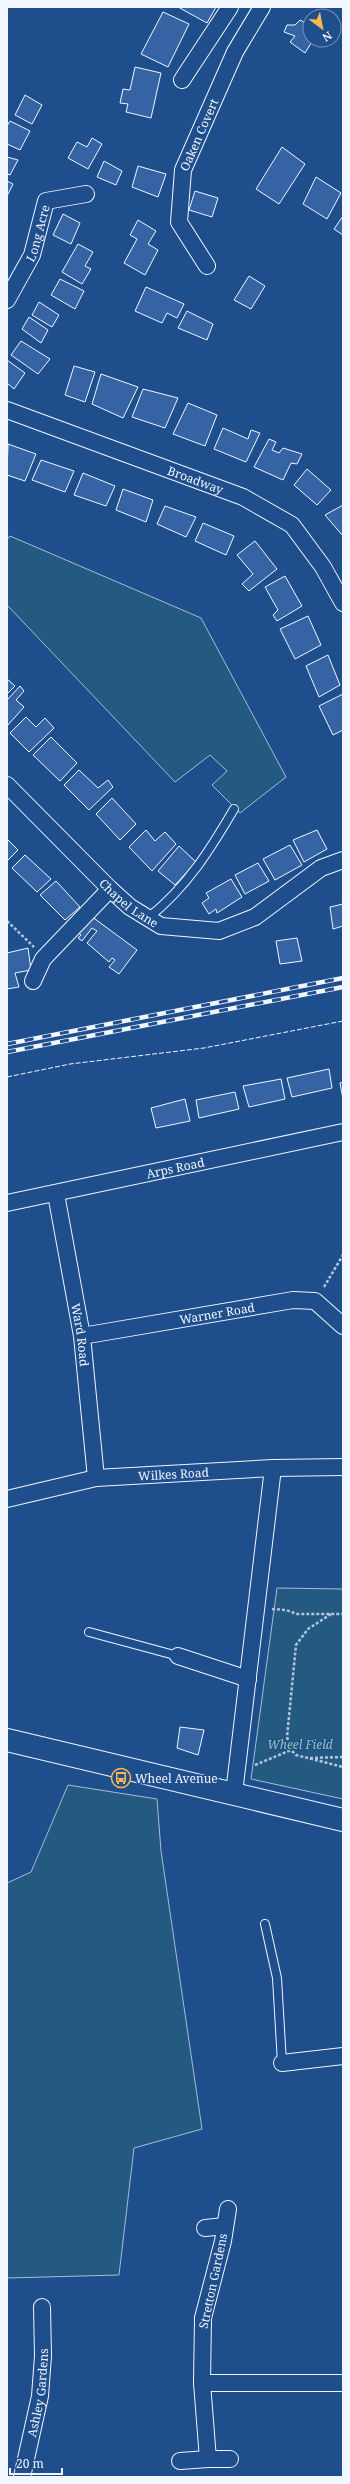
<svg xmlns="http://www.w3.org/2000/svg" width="350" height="2484" font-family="'Noto Serif',serif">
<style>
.green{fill:#245a82;stroke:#a8bbd7}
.building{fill:#3563a3;stroke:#f2f6ff}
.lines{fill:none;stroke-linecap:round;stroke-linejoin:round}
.lane-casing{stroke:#f2f6ff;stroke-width:10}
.street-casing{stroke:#f2f6ff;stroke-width:18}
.secondary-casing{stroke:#f2f6ff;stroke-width:24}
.path{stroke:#b3c4dc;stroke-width:2.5;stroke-dasharray:3 2;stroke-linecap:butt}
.lane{stroke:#1f4e8c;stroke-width:8}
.street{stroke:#1f4e8c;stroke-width:16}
.secondary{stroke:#1f4e8c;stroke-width:22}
.rail-casing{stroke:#f2f6ff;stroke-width:4.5}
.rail{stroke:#1f4e8c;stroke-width:3;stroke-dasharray:9;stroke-linecap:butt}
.fence{stroke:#f2f6ff;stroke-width:1;stroke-dasharray:5 2;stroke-linecap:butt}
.labels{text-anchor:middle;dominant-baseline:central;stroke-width:3;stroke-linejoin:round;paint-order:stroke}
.street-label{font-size:12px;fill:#f2f6ff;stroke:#1f4e8c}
.park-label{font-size:12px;font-style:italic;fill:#97c8a6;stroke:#1f4e8c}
.poi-label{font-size:12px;fill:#f2f6ff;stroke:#1f4e8c;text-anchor:start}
</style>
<rect width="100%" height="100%" fill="#1f4e8c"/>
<g class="green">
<polygon points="10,536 201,618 286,777 240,813 212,785 227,771 210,755 175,782 7,605 7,540"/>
<polygon points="277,1588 343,1589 343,1799 251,1779"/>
<polygon points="68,1785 157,1799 161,1851 202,2129 134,2148 119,2275 7,2278 7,1883 31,1872"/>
</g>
<g class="building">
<polygon points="178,7 216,7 207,23"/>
<polygon points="163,12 189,24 168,67 141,54"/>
<polygon points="300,20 310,25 310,40 313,40 305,53 290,42 295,36 284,32 287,25 295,25"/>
<polygon points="135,67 161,73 151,118 126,112 128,104 120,103 123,89 130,90"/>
<polygon points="25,95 42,105 32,124 15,115"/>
<polygon points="10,121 30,131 20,150 7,144 7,126"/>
<polygon points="92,138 102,144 88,169 68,158 77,142 87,147"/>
<polygon points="282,147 305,164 279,204 256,189"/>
<polygon points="7,157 18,160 10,175 7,174"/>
<polygon points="104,161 122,171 116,185 97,177"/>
<polygon points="138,166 166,174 158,197 132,187"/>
<polygon points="316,177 341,193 327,219 303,204"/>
<polygon points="7,181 13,184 7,196"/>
<polygon points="195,191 218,198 212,217 189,210"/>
<polygon points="63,214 80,223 71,244 53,235"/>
<polygon points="343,216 343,235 334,229"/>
<polygon points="138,220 156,231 148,244 158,250 145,275 124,263 137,239 130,235"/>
<polygon points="78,244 93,252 85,266 91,269 82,284 62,272"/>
<polygon points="249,276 265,286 251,309 234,300"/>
<polygon points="60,279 84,291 75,309 51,295"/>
<polygon points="146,287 184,304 177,318 167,313 162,323 135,311"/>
<polygon points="39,302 59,315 52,327 32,315"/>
<polygon points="187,311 213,324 207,340 178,328"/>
<polygon points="29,317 48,330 41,343 22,329"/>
<polygon points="21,341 50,359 38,374 11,355"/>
<polygon points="7,360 25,373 14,389 7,383"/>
<polygon points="74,366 95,372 85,402 65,395"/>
<polygon points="101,374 138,387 123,418 92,404"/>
<polygon points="143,389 178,398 165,428 132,417"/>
<polygon points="188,403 217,415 205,446 173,434"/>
<polygon points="223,428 248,439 251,430 260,433 246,462 214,449"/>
<polygon points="269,439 276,442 272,450 279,453 283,448 302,454 297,464 291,463 283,480 254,467"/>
<polygon points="8,444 36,454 25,481 7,475"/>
<polygon points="41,460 74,471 65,492 32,480"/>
<polygon points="307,469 331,490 317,505 294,485"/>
<polygon points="83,473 115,486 106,506 74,495"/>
<polygon points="123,489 153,500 146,522 116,510"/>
<polygon points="343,505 343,536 325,515"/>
<polygon points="165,506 196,517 186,537 157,524"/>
<polygon points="203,523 234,536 226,555 195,541"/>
<polygon points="255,541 277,569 249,591 242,584 253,574 237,555"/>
<polygon points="285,576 302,606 277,621 273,615 278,610 265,587"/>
<polygon points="308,616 321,645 295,659 280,629"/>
<polygon points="328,655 340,685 319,697 306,666"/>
<polygon points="7,679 15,686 7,694"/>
<polygon points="20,686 24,691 16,700 24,707 7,726 7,700"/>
<polygon points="343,694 343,730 333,735 319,706"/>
<polygon points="26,717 36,727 45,718 54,728 29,752 10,733"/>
<polygon points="51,737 77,763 60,781 33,755"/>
<polygon points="79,770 98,788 108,780 113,787 89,810 64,785"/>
<polygon points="112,798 136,824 120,840 96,814"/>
<polygon points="146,830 155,841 165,832 176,844 152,871 129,847"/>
<polygon points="317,830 327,849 304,862 293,840"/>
<polygon points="7,839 18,850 7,861"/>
<polygon points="290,845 302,865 275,880 263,859"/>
<polygon points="179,846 196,862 175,885 158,871"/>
<polygon points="25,855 51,879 37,892 12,868"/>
<polygon points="258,863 269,881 245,894 235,875"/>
<polygon points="231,879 242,897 217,913 216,909 209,914 202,903 209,898 206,893"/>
<polygon points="56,881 80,907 65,920 40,895"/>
<polygon points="343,904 343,926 333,929 330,907"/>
<polygon points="91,916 137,950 119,974 109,967 115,960 112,958 109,962 87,943 97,931 92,928 82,941 78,938 81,935 75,931"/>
<polygon points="297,938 302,961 280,964 276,941"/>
<polygon points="28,948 31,970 15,973 19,987 7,989 7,953"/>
<polygon points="329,1069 332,1088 292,1097 287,1078"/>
<polygon points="281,1079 285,1099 249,1107 243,1086"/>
<polygon points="343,1082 343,1099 340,1083"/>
<polygon points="235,1092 239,1109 199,1118 196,1100"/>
<polygon points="185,1099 190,1121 156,1128 151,1108"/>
<polygon points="180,1727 204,1730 198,1755 177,1748"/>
</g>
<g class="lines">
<defs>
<g id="lane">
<path d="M148,918C187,887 210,850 234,809"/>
<polyline points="89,1632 178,1656"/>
<polyline points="265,1924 277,1978 282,2063"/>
</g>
<g id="street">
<polyline points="182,80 230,7"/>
<path id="s1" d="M207,266L179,222L183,170L235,52L262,7"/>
<path id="s2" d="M7,300L32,255L46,201L86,194"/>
<path id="s3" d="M7,410L243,497L292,525L323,567L343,603"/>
<path id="s4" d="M7,785L110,889L130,907L161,926L219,931L255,917L321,868L343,860"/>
<polyline points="33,981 43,959 110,889"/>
<path id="s5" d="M56,1194L82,1336L96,1478"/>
<path id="s6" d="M7,1203L343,1132"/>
<path id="s7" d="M82,1336L293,1300L315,1301L343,1326"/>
<path id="s8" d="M7,1499L96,1478L273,1468L343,1467"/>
<polyline points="178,1656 248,1679"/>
<polyline points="234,1793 273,1468"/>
<polyline points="282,2063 343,2056"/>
<polyline points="228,2209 223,2241 203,2318 202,2383 208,2459 230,2459"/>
<polyline points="205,2228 225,2226"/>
<polyline points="202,2383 343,2383"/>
<polyline points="180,2461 208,2459"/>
<path id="s9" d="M22,2477L40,2396L43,2356L42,2307"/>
</g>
<polyline id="secondary" points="7,1740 343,1820"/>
</defs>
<use href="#lane" class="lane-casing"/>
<use href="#street" class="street-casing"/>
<use href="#secondary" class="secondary-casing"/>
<g class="path">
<polyline points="7,921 34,947"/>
<polyline points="324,1287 343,1255"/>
<polyline points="272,1609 286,1610 297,1614 343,1614"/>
<polyline points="331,1614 308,1629 296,1645 287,1737 291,1750 296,1755 343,1767"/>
<polyline points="310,1758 343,1757"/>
<polyline points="255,1765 291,1750"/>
</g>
<use href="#lane" class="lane"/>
<use href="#street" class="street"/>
<use href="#secondary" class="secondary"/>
<defs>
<g id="rail">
<polyline points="7,1044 343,978"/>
<polyline points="7,1052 343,987"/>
</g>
</defs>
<use href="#rail" class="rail-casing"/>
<use href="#rail" class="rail"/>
<polyline class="fence" points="7,1077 70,1064 204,1048 343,1021"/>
</g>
<defs>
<symbol id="bus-ring" viewBox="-11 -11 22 22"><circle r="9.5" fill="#1f4e8c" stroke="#ffb74d" stroke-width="1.5"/><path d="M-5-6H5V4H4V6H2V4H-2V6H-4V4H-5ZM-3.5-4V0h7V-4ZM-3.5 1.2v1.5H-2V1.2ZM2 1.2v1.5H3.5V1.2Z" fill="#ffb74d"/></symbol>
</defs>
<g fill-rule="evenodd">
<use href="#bus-ring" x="110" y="1767" width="22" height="22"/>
</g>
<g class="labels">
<g class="street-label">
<text stroke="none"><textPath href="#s1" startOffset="143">Oaken Covert</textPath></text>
<text stroke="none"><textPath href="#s2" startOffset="74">Long Acre</textPath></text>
<text stroke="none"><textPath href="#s3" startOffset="201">Broadway</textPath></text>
<text stroke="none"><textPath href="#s4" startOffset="170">Chapel Lane</textPath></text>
<text stroke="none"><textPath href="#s6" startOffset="172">Arps Road</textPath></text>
<text stroke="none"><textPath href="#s7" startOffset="137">Warner Road</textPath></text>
<text stroke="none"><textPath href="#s5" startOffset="143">Ward Road</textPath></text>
<text stroke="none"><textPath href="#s8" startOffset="169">Wilkes Road</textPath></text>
<text transform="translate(213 2281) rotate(-78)">Stretton Gardens</text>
<text stroke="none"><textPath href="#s9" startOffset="86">Ashley Gardens</textPath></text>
</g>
<g class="park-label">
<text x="300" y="1744">Wheel Field</text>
</g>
<g class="poi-label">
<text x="135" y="1778">Wheel Avenue</text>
</g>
</g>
<rect width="350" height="2484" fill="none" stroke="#f2f6ff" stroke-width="16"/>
<g transform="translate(322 28) rotate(148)"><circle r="19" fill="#1f4e8c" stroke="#7391ba"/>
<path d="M0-3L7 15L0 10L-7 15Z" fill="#ffb74d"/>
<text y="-6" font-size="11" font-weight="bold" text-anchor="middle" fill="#f2f6ff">N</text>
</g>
<path d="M10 2468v6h52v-6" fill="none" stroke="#f2f6ff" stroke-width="2"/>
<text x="16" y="2468" font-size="12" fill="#f2f6ff" stroke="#1f4e8c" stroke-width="3" paint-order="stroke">20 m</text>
</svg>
